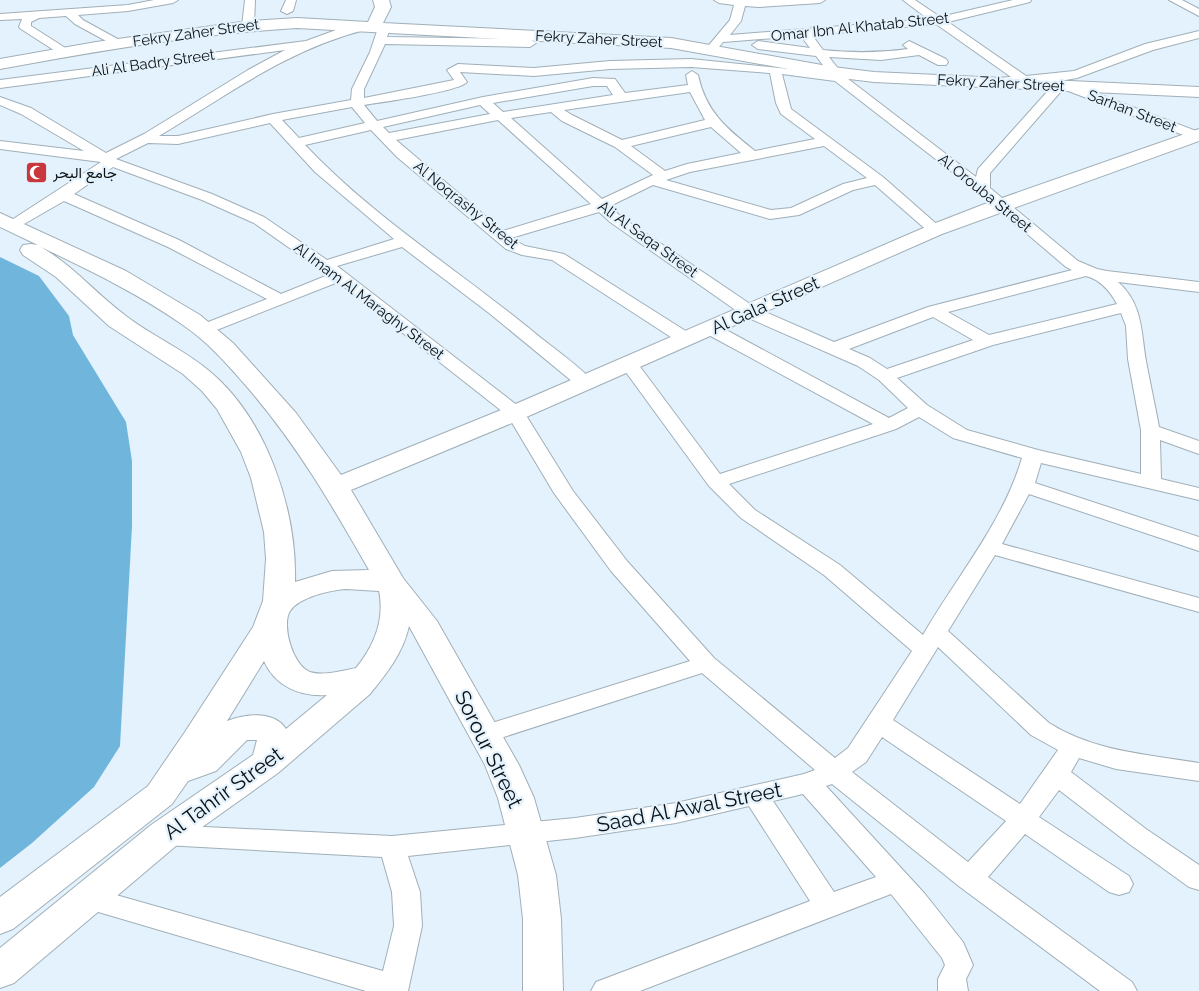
<svg xmlns="http://www.w3.org/2000/svg" width="1199" height="991" font-family="Raleway,Vazirmatn,sans-serif">
<style>
.water{fill:#70b6dc}
.lines{fill:none;stroke-linecap:round;stroke-linejoin:round}
.street-casing{stroke:#a0afb8;stroke-width:2}
.secondary-casing{stroke:#a0afb8;stroke-width:2}
.street{fill:#fff;fill-rule:evenodd}
.secondary{fill:#fff;fill-rule:evenodd}
.labels{text-anchor:middle;dominant-baseline:central;stroke-width:4.5;stroke-linejoin:round;paint-order:stroke}
.far-street-label{font-size:15px;fill:#0b1013;stroke:#e3f2fc}
.far-poi-label{font-size:15px;fill:#0b1013;stroke:#e3f2fc;text-anchor:start}
.street-label{font-size:18px;fill:#0b1013;stroke:#e3f2fc}
.near-street-label{font-size:21px;fill:#0b1013;stroke:#e3f2fc}
</style>
<rect width="100%" height="100%" fill="#e3f2fc"/>
<polygon class="water" points="0,257 39,276 69,316 73,335 126,422 132,461 132,526 120,746 94,787 32,843 0,868"/>
<g class="lines">
<defs>
<g id="street">
<polygon points="154,0 178,0 173,3 128,11 78,15 83,20 123,42 125,44 119,48 75,24 66,16 39,18 31,22 31,26 67,49 69,52 67,55 63,56 21,29 19,27 22,19 0,20 0,14 128,5"/>
<polygon points="245,0 255,0 254,26 248,29 242,26"/>
<polygon points="286,0 296,0 293,11 287,14 281,11"/>
<path d="M714,0H825L820,3L759,7L745,6L741,21L730,35L928,19L903,0H915L940,17L1013,0H1031L1030,2L948,22L1026,76L1074,71L1145,44L1199,31V38L1153,50L1077,78L1054,82L1000,85L996,84L994,81L996,78L1011,77L936,24L812,35L823,50C852,53 879,53 908,49L903,45L909,41L946,59L948,62L946,65H938L919,55L881,60L829,57L843,75L976,177L978,169L1055,83H1069L1199,132V141L1063,89L990,173V188L1078,261L1097,269L1107,271L1199,282V292L1118,282C1143,304 1141,332 1146,361C1150,383 1155,405 1159,427L1199,441V454L1160,440L1161,479L1199,488V500L1041,463L1035,483L1199,537V551L1029,494L1002,544L1199,598V612L995,555L948,631L1049,723C1096,752 1145,754 1199,763V781L1116,769L1079,758L1071,772L1146,829L1199,865V890L1189,887L1128,843L1059,790L1039,817L1129,876L1133,884L1129,892L1119,895L1109,892L1025,834L988,877L1132,982L1137,991H1100L960,887L832,784L826,786L925,894L963,942L973,965L966,979L968,991H938V979L945,965L942,958L891,894L640,991H591L596,982L810,901L749,806L676,823L575,838L408,856L420,892L422,926L408,991H366L78,906L74,898L78,890L88,887L383,971L394,926L392,892L382,857L164,845L155,842L151,835L155,828L164,825L392,836L575,818L676,803L804,774L815,770L702,673L485,743L476,740L473,734L476,728L690,661L611,571L554,493L508,416L338,282L204,335L198,334L196,330L198,326L267,299L168,247L64,201L17,228H7L4,225L101,162L0,149V141L84,151L21,114L0,105V97L31,108L106,153L144,134L248,70L285,50L0,88V80L306,41L336,30L364,24L370,27L368,29C288,49 229,94 159,136H178L273,114L351,100L352,89L370,52L378,28L384,25L390,28L387,37L530,39L536,43L530,47L385,44L364,89V98L454,80L447,70L458,64L534,68L610,61L691,59L829,73L816,56L758,49L752,45L758,41L810,48L801,36L723,42L719,47H711L709,45L730,20L734,5L719,3ZM691,67L770,73L776,103L781,114L815,139L755,151C726,128 706,112 698,75L692,71L686,75L688,85L625,93L615,79L593,78L483,97L377,121L364,105C382,102 458,92 467,82L460,72L534,76L610,69ZM782,74L835,81L978,192L1066,267L1072,270L928,307L834,342L756,308L620,216L610,206L653,185L770,219L799,215L853,190L875,185L930,233H940L943,230L940,227L883,177L791,109ZM593,86H607L613,95L503,112L493,103ZM690,92L705,120L622,140L572,115L564,110ZM480,105L490,114L389,133L383,127ZM352,107L365,123L299,138L282,120ZM551,112L562,121L615,147L653,175L602,199L511,118ZM498,120L591,204L503,231L396,140ZM270,123L315,172L394,239L327,260L264,217L212,194L116,159L148,143L178,144ZM711,127L741,153L687,164L665,171L631,146ZM371,130L397,157L506,249L522,255L552,260L680,343L686,344L692,343L695,339L692,335L564,254L525,246L511,238L599,212L610,222L744,316L858,366L879,380L908,408L889,418L717,325H705L703,329L705,333L873,424L720,474L635,360L629,359L623,360L620,364L709,486L741,518L824,575L912,651L848,748L835,758L714,658L627,561L573,491L522,409L337,266L402,247L489,313L579,387L585,388L591,387L594,383C583,368 546,343 530,329C455,268 372,216 305,145ZM824,146L867,178L843,184L791,208L771,210L666,180L690,172ZM113,167L202,200L254,223L328,275L281,294L179,240L74,194ZM1086,276C1101,280 1110,291 1117,304L989,335L948,312ZM1121,313L1126,326L1128,359L1141,430V474L1038,450L967,430L927,405L897,378L993,345ZM933,317L973,340L887,369L870,358L849,349ZM919,417L953,438L1022,458C1003,523 955,579 923,635L840,565L755,510L729,484L896,429ZM938,647L1031,735L1058,750L1020,804L893,720ZM882,737L1006,821L968,862L852,772L866,762ZM803,794L876,877L834,892L773,801Z"/>
<polygon points="1169,0 1182,0 1199,9 1199,16"/>
</g>
<g id="secondary">
<path d="M373,0H389L391,7L383,23L671,38L833,67L874,72L1199,87V97L874,82L833,77L671,48L297,28C197,34 98,51 0,69V59L96,42L248,21L297,18L368,22L375,7Z"/>
<path d="M1199,129V141L942,234L524,418L351,490L403,578L437,621L519,765L534,798L556,875L561,919L563,991H523V919L518,875L498,798L485,765L409,626C403,653 387,673 370,694L278,773L177,845L14,983L0,988V948L151,825L253,755L257,740H247L216,771L188,781L172,804L13,929L0,934V897L148,786L185,732L253,627L263,601L266,559L264,532L251,478L241,452L217,409L202,391L183,374L109,326L56,277L23,255L20,250L23,245L31,244L38,245L0,227V213L126,271L200,315L233,343L296,413L341,475L506,408L928,226L982,205ZM41,247C89,270 139,294 183,325C208,342 228,365 248,388C297,445 332,505 369,570L332,571L295,582C297,509 266,417 208,370C183,349 152,336 126,316C95,293 75,267 41,247ZM346,589L379,591C385,620 374,646 356,668C342,671 323,676 310,672C293,666 281,625 290,611C299,597 331,590 346,589ZM264,661C275,686 300,697 327,695L286,729C274,710 245,714 227,721Z"/>
</g>
</defs>
<use href="#street" class="street-casing"/>
<use href="#secondary" class="secondary-casing"/>
<use href="#street" class="street"/>
<use href="#secondary" class="secondary"/>
</g>
<defs>
<symbol id="mosque-square" viewBox="-11 -11 22 22"><rect x="-9" y="-9" width="18" height="18" rx="4" fill="#c7373c" stroke="#e3f2fc"/><path d="M3.5-4.9A6 6 0 1 0 3.5 4.9A5 5 0 1 1 3.5-4.9Z" fill="#fff"/></symbol>
</defs>
<g fill-rule="evenodd">
<use href="#mosque-square" x="24" y="160" width="25" height="25"/>
</g>
<g class="labels">
<g class="far-street-label">
<text transform="translate(860 27) rotate(-6)">Omar Ibn Al Khatab Street</text>
<text transform="translate(196 33) rotate(-8)">Fekry Zaher Street</text>
<text transform="translate(599 39) rotate(3)">Fekry Zaher Street</text>
<text transform="translate(153 63) rotate(-8)">Ali Al Badry Street</text>
<text transform="translate(1001 83) rotate(3)">Fekry Zaher Street</text>
<text transform="translate(1132 111) rotate(21)">Sarhan Street</text>
<text transform="translate(985 193) rotate(39)">Al Orouba Street</text>
<text transform="translate(466 205) rotate(39)">Al Noqrashy Street</text>
<text transform="translate(648 239) rotate(36)">Ali Al Saqa Street</text>
<text transform="translate(369 301) rotate(37)">Al Imam Al Maraghy Street</text>
</g>
<g class="far-poi-label">
<text x="53" y="173">جامع البحر</text>
</g>
<g class="street-label">
<text transform="translate(765 305) rotate(-24)">Al Gala' Street</text>
</g>
<g class="near-street-label">
<text transform="translate(489 749) rotate(64)">Sorour Street</text>
<text transform="translate(223 793) rotate(-36)">Al Tahrir Street</text>
<text transform="translate(689 807) rotate(-11)">Saad Al Awal Street</text>
</g>
</g>
</svg>
